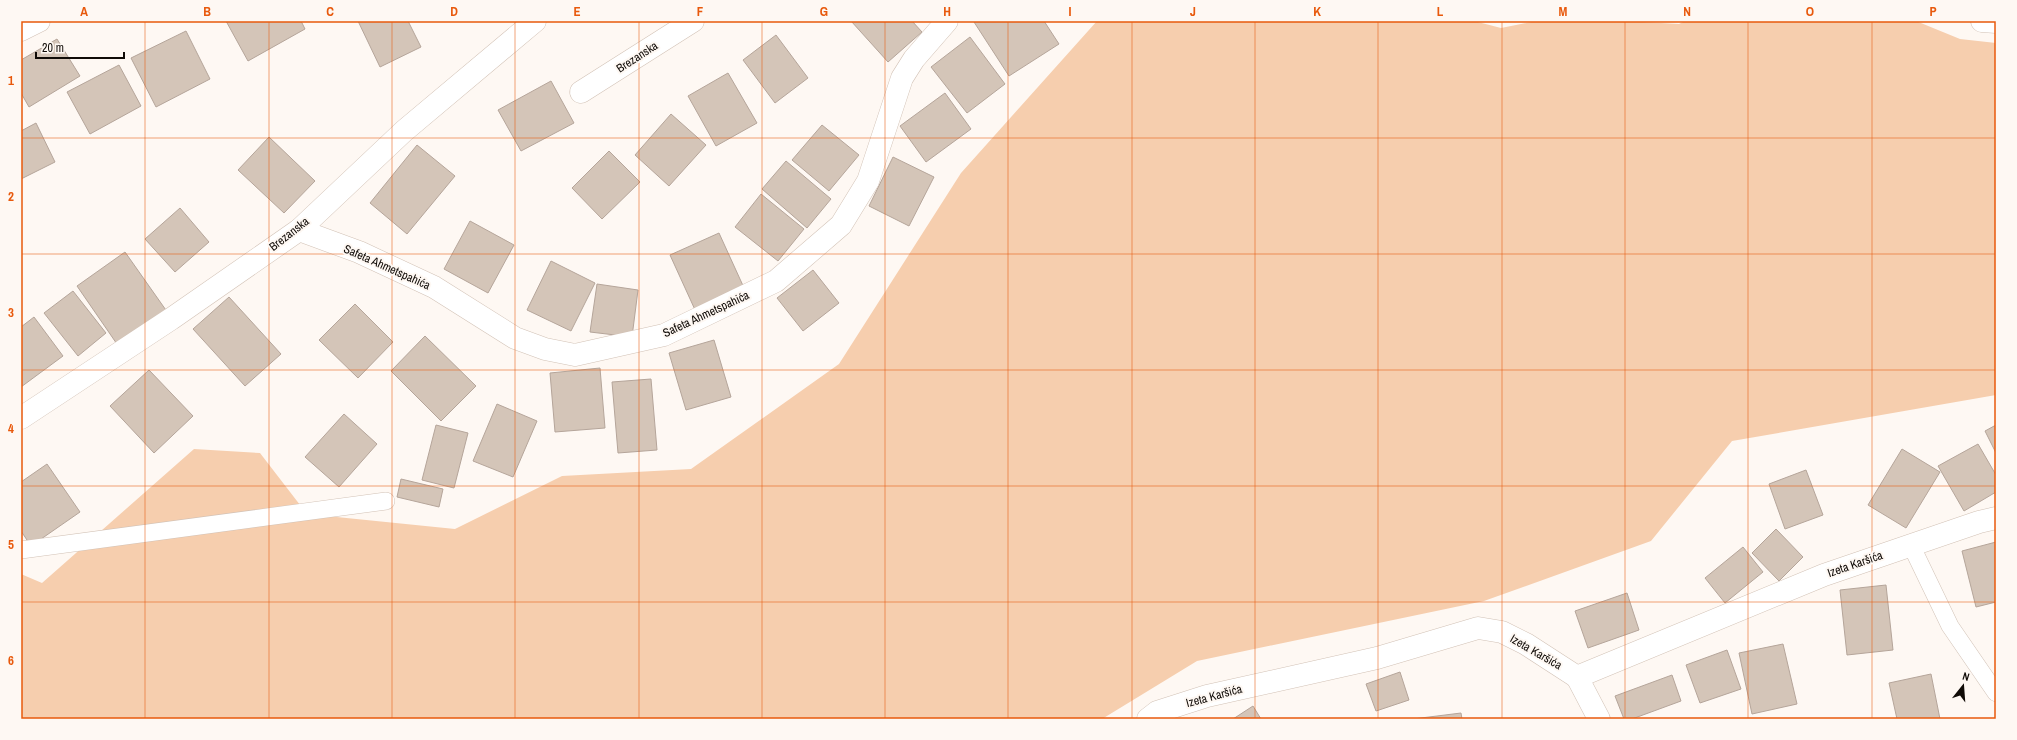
<svg xmlns="http://www.w3.org/2000/svg" width="2017" height="740" font-family="'Archivo Narrow',sans-serif">
<style>
.green{fill:#f6ceae}
.building{fill:#d4c5b8;stroke:#b5a59a}
.lines{fill:none;stroke-linecap:round;stroke-linejoin:round}
.service-casing{stroke:#d2c2b6;stroke-width:18}
.minor-casing{stroke:#d2c2b6;stroke-width:23}
.service{stroke:#fff;stroke-width:17}
.minor{stroke:#fff;stroke-width:22}
.grid{fill:none;stroke:#e8590c;stroke-width:1;stroke-opacity:0.55}
.labels{text-anchor:middle;dominant-baseline:central;stroke-width:4;stroke-linejoin:round;paint-order:stroke}
.street-label{font-size:12px;fill:#100b07;stroke:#fef8f3}
.neatline{fill:none;stroke:#e8590c;stroke-width:1.5}
.grid-label{font-size:13px;text-anchor:middle;font-weight:bold;fill:#e8590c}
</style>
<rect width="100%" height="100%" fill="#fef8f3"/>
<polygon class="green" points="1097,21 1474,21 1501,28 1536,21 1624,21 1679,24 1685,21 1916,21 1960,39 1996,43 1996,395 1732,441 1651,541 1484,601 1197,661 1102,719 21,719 21,574 42,583 194,449 260,453 307,514 455,529 562,476 691,469 839,364 961,173"/>
<g class="building">
<polygon points="226,21 301,21 305,29 248,61"/>
<polygon points="358,21 408,21 421,47 380,67"/>
<polygon points="851,21 912,21 922,32 888,62"/>
<polygon points="1044,21 1059,44 1009,76 974,22"/>
<polygon points="186,31 210,79 156,107 131,58"/>
<polygon points="776,35 808,78 775,103 743,60"/>
<polygon points="970,37 1005,84 967,113 931,67"/>
<polygon points="57,39 80,76 29,107 21,93 21,60"/>
<polygon points="119,65 141,106 90,134 67,92"/>
<polygon points="728,73 757,123 716,146 688,96"/>
<polygon points="551,81 574,123 521,151 498,110"/>
<polygon points="945,93 971,129 926,162 900,126"/>
<polygon points="671,114 706,145 669,186 635,155"/>
<polygon points="36,123 55,162 21,179 21,131"/>
<polygon points="822,125 859,155 829,191 792,160"/>
<polygon points="269,137 315,181 284,213 238,170"/>
<polygon points="417,145 455,176 407,234 370,203"/>
<polygon points="609,151 640,182 602,219 572,188"/>
<polygon points="893,157 934,177 909,226 869,206"/>
<polygon points="786,161 831,199 807,228 762,189"/>
<polygon points="761,194 804,229 778,261 735,227"/>
<polygon points="180,208 209,242 175,272 145,239"/>
<polygon points="470,221 514,245 488,293 444,269"/>
<polygon points="719,233 745,290 696,312 670,255"/>
<polygon points="125,252 168,313 119,347 77,286"/>
<polygon points="551,261 595,283 571,331 527,310"/>
<polygon points="813,270 839,303 803,331 777,298"/>
<polygon points="597,284 638,290 632,337 590,332"/>
<polygon points="73,291 106,333 78,356 44,313"/>
<polygon points="229,297 281,354 245,386 193,329"/>
<polygon points="355,304 393,342 358,378 319,340"/>
<polygon points="34,317 63,356 21,387 21,327"/>
<polygon points="425,336 476,386 441,421 391,371"/>
<polygon points="714,340 731,397 686,410 669,353"/>
<polygon points="600,368 605,428 555,432 550,373"/>
<polygon points="149,370 193,416 154,453 110,406"/>
<polygon points="651,379 657,450 618,453 612,382"/>
<polygon points="497,404 537,421 513,477 473,461"/>
<polygon points="344,414 377,444 339,487 305,457"/>
<polygon points="436,425 468,433 454,488 422,480"/>
<polygon points="1996,425 1996,453 1985,431"/>
<polygon points="1978,444 1996,475 1996,492 1964,511 1938,466"/>
<polygon points="1902,449 1940,472 1906,528 1868,505"/>
<polygon points="47,464 80,512 31,546 21,531 21,482"/>
<polygon points="1806,470 1823,515 1785,529 1769,484"/>
<polygon points="401,479 443,489 439,507 397,497"/>
<polygon points="1776,529 1803,557 1779,581 1752,553"/>
<polygon points="1996,542 1996,602 1976,607 1962,551"/>
<polygon points="1743,547 1763,572 1725,603 1705,578"/>
<polygon points="1886,585 1893,650 1847,655 1840,590"/>
<polygon points="1627,593 1639,630 1588,648 1575,611"/>
<polygon points="1783,644 1797,704 1752,714 1739,653"/>
<polygon points="1727,650 1741,689 1700,703 1686,665"/>
<polygon points="1400,672 1409,700 1376,711 1366,684"/>
<polygon points="1931,674 1940,719 1897,719 1889,683"/>
<polygon points="1672,675 1681,701 1632,719 1624,719 1615,696"/>
<polygon points="1253,706 1261,719 1233,719"/>
<polygon points="1461,713 1462,719 1413,719"/>
</g>
<g class="lines">
<defs>
<g id="service">
<polyline points="1911,545 1950,626 1996,693"/>
<polyline points="21,550 386,501"/>
</g>
<g id="minor">
<polyline points="1982,21 1996,22"/>
<polyline points="21,30 39,21"/>
<polyline points="581,92 693,21"/>
<polyline points="299,230 359,252 434,287 515,338 545,349 575,355 664,335 776,281 841,225 868,181 902,78 914,59 947,21"/>
<polyline points="21,418 171,319 299,230 404,131 535,21"/>
<polyline points="1577,677 1599,719"/>
<polyline points="1148,719 1157,712 1207,696 1377,658 1478,628 1502,632 1526,644 1577,677 1824,575 1979,522 1996,518"/>
</g>
</defs>
<use href="#service" class="service-casing"/>
<use href="#minor" class="minor-casing"/>
<use href="#service" class="service"/>
<use href="#minor" class="minor"/>
</g>
<path class="grid" d="M145,21V719M269,21V719M392,21V719M515,21V719M639,21V719M762,21V719M885,21V719M1008,21V719M1132,21V719M1255,21V719M1378,21V719M1502,21V719M1625,21V719M1748,21V719M1872,21V719M21,138H1996M21,254H1996M21,370H1996M21,486H1996M21,602H1996"/>
<g class="labels">
<g class="street-label">
<text transform="translate(637 57) rotate(-33)">Brezanska</text>
<text transform="translate(289 234) rotate(-38)">Brezanska</text>
<text transform="translate(387 267) rotate(24)">Safeta Ahmetspahića</text>
<text transform="translate(706 314) rotate(-25)">Safeta Ahmetspahića</text>
<text transform="translate(1855 564) rotate(-19)">Izeta Karšića</text>
<text transform="translate(1536 652) rotate(30)">Izeta Karšića</text>
<text transform="translate(1214 696) rotate(-15)">Izeta Karšića</text>
</g>
</g>
<rect width="2017" height="740" fill="none" stroke="#fef8f3" stroke-width="44"/>
<g transform="translate(1963 686) rotate(17)" stroke="#fef8f3" stroke-width="3" paint-order="stroke">
<path d="M0-3L7 15L0 10L-7 15Z" fill="#100b07"/>
<text y="-6" font-size="11" font-weight="bold" text-anchor="middle" fill="#100b07">N</text>
</g>
<path d="M36 52v6h88v-6" fill="none" stroke="#100b07" stroke-width="2"/>
<text x="42" y="52" font-size="12" fill="#100b07" stroke="#fef8f3" stroke-width="3" paint-order="stroke">20 m</text>
<rect x="22" y="22" width="1973" height="696" class="neatline"/>
<g class="grid-label">
<text x="84" y="16">A</text>
<text x="207" y="16">B</text>
<text x="330" y="16">C</text>
<text x="454" y="16">D</text>
<text x="577" y="16">E</text>
<text x="700" y="16">F</text>
<text x="824" y="16">G</text>
<text x="947" y="16">H</text>
<text x="1070" y="16">I</text>
<text x="1193" y="16">J</text>
<text x="1317" y="16">K</text>
<text x="1440" y="16">L</text>
<text x="1563" y="16">M</text>
<text x="1687" y="16">N</text>
<text x="1810" y="16">O</text>
<text x="1933" y="16">P</text>
<text x="11" y="85">1</text>
<text x="11" y="201">2</text>
<text x="11" y="317">3</text>
<text x="11" y="433">4</text>
<text x="11" y="549">5</text>
<text x="11" y="665">6</text>
</g>
</svg>
